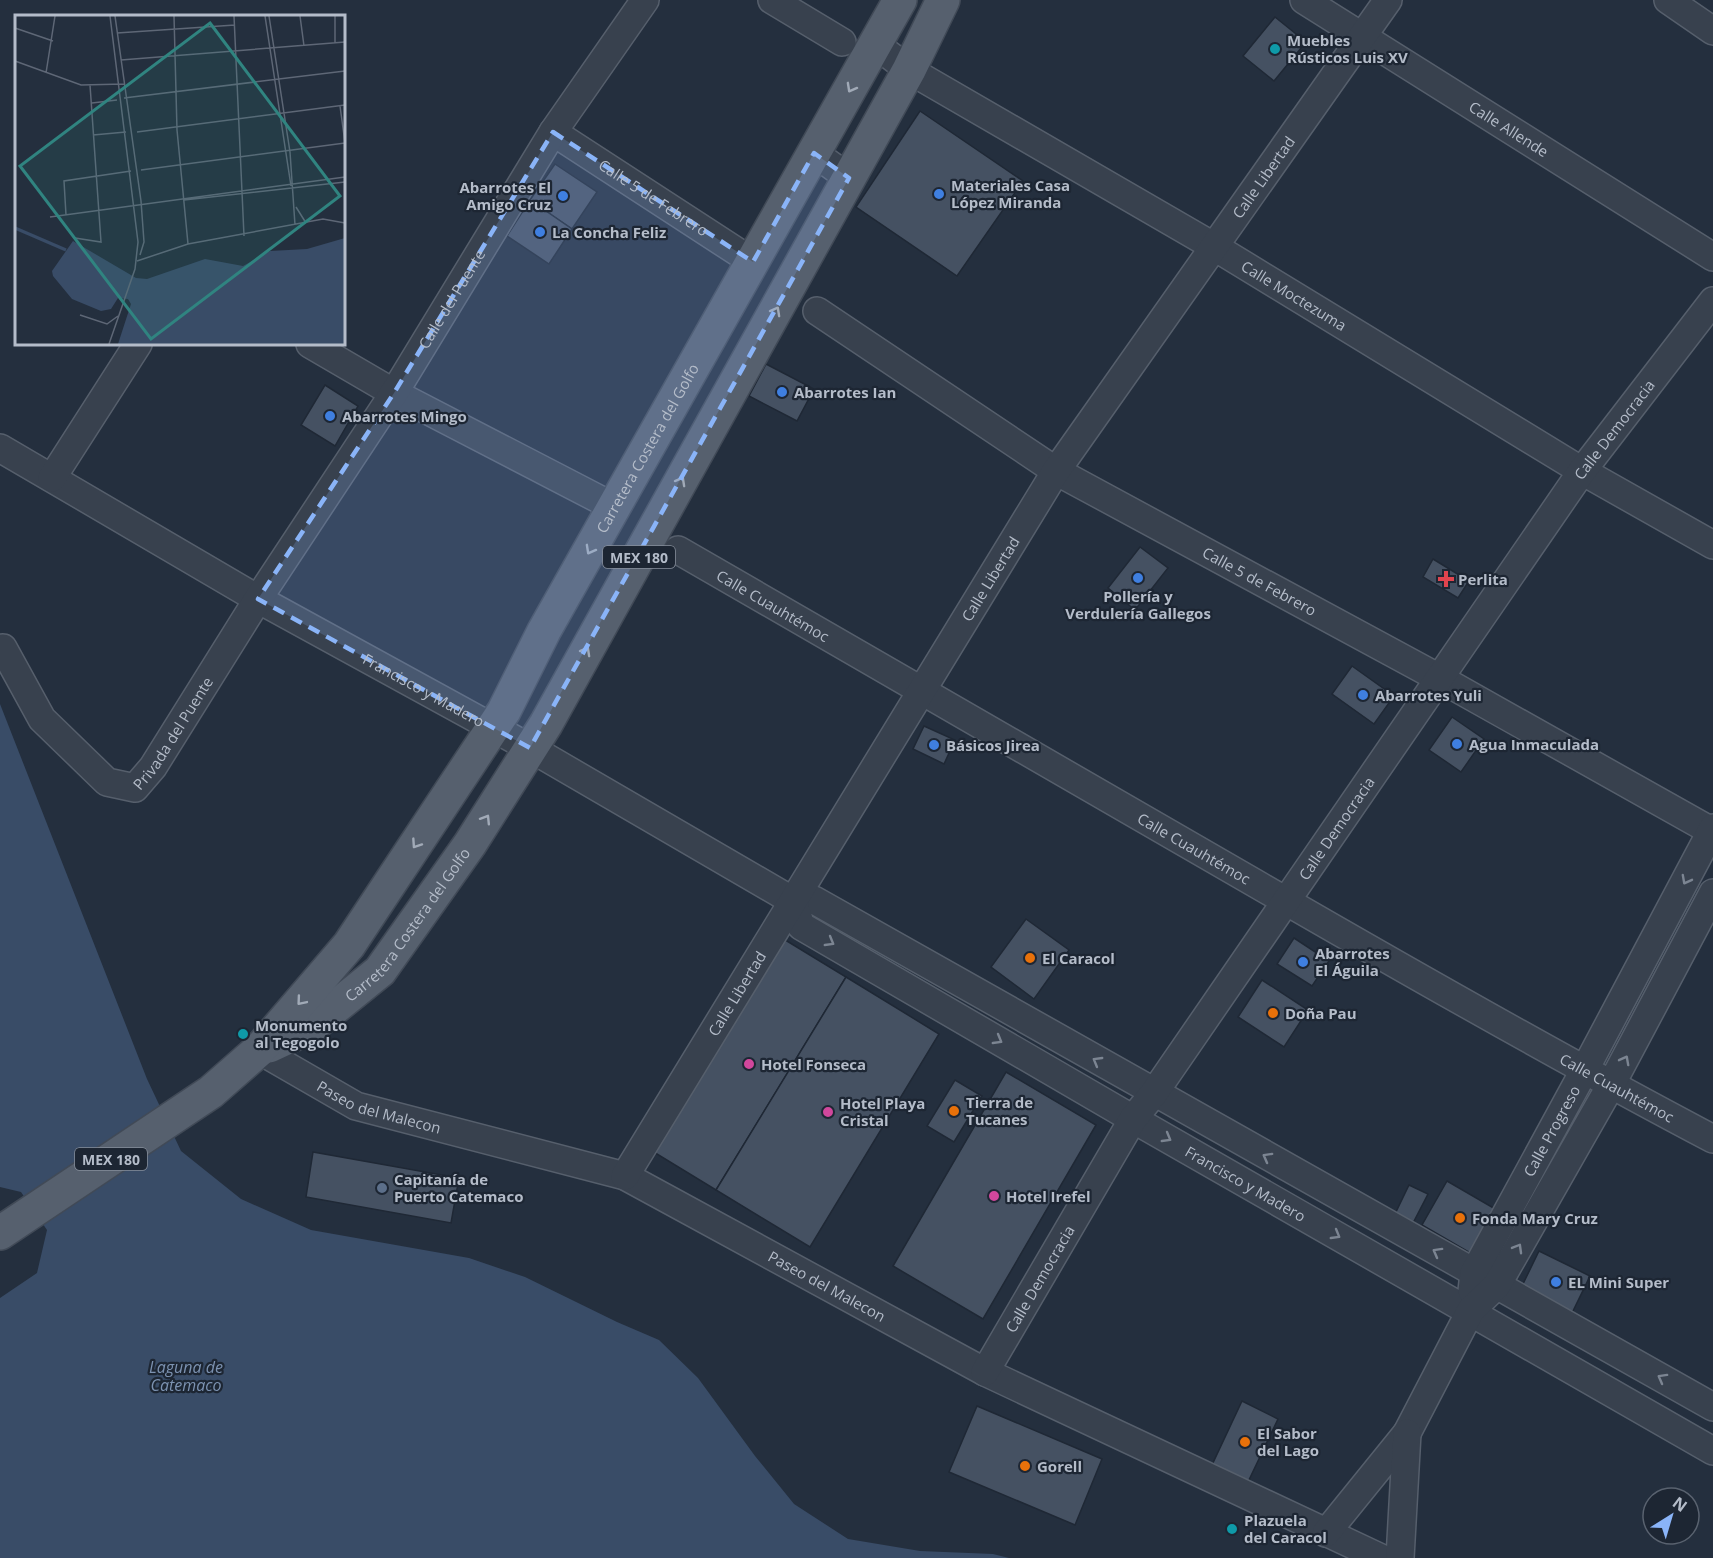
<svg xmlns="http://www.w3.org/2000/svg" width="1713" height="1558" font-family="'Open Sans',sans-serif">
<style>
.water{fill:#394c67}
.building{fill:#455162;stroke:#1f2835;stroke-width:1.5}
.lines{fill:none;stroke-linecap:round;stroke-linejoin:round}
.minor-casing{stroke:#565f6c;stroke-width:30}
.primary-casing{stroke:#414a57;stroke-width:36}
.minor{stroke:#38414e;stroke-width:27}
.primary{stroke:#56606e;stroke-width:33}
.oneway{stroke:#a1aab7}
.oneway2{stroke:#7c8592}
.marked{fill:#8ab4f8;fill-opacity:0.2;stroke:#8ab4f8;stroke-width:4.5;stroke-dasharray:12 8;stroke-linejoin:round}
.culture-dot{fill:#0f9aa8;stroke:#1d2633;stroke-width:2}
.shop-dot{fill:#3f7fe0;stroke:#1d2633;stroke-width:2}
.health-dot{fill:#e0444e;stroke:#1d2633;stroke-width:2}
.food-dot{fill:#e8710a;stroke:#1d2633;stroke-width:2}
.hotel-dot{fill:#d1479c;stroke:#1d2633;stroke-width:2}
.service-dot{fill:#5c6f8a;stroke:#1d2633;stroke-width:2}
.labels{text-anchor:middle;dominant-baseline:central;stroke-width:4.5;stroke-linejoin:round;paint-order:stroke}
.shield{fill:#1d2633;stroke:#878f9c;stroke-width:1.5}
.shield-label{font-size:14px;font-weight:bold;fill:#b4bcc9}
.poi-label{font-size:15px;font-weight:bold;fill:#b4bcc9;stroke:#1d2633;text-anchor:start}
.street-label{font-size:15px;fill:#b4bcc9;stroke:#1d2633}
.water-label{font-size:16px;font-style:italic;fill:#7c92b1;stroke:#1d2633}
.inset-river{fill:none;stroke:#394c67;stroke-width:3}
.inset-road{fill:none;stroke:#5e6776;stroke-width:1.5}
.view{fill:#308480;fill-opacity:0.15;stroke:#308480;stroke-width:3}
.inset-edge{fill:none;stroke:#b4bcc9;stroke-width:3}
</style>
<rect width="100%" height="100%" fill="#242f3e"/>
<polygon class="water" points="0,704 147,1079 181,1151 241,1199 311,1230 469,1258 525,1277 617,1322 659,1340 698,1378 755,1456 794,1504 848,1539 920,1551 993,1554 1009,1558 0,1558 0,1298 37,1273 47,1230 21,1192 0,1187"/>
<g class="building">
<polygon points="1275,17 1306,42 1274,81 1243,56"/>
<polygon points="920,111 1023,181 957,276 856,207"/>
<polygon points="555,164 597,192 572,229 530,200"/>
<polygon points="530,200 572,229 549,264 507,236"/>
<polygon points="766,364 814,389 797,421 749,396"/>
<polygon points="325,385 358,406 335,446 301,425"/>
<polygon points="1140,547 1168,568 1135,610 1108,588"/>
<polygon points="1433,559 1469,581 1458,598 1423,577"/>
<polygon points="1352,666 1394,696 1374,724 1332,694"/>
<polygon points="1452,717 1484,739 1461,772 1429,750"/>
<polygon points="924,726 955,740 944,764 913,749"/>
<polygon points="1026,919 1069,950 1034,999 991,967"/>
<polygon points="782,938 846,977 716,1190 652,1151"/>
<polygon points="1294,938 1329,961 1312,986 1277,964"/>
<polygon points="846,977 939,1034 810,1247 716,1190"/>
<polygon points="1262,980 1308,1010 1284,1047 1238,1017"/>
<polygon points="1006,1072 1096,1125 983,1319 893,1266"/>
<polygon points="955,1080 982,1096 954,1142 927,1126"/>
<polygon points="313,1152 459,1178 451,1223 306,1197"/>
<polygon points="1447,1181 1497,1210 1472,1254 1422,1225"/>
<polygon points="1409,1185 1428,1194 1413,1223 1395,1214"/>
<polygon points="1539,1251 1590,1276 1572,1313 1521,1288"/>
<polygon points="1242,1401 1278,1419 1248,1482 1212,1465"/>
<polygon points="977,1406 1102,1459 1075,1525 949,1472"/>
</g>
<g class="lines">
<defs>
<g id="minor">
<polyline points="772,0 842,42"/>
<path id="s1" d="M1304,0L1713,257"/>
<polyline points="1668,0 1713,31"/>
<path id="s2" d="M875,44L909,70L1213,246L1582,471L1713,545"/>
<path id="s3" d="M553,132L753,262"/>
<polyline points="814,153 849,178"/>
<path id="s4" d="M817,311L1056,471L1439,678L1713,832"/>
<polyline points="310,344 394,393 614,507"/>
<path id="s5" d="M0,448L258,599L530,748L793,901L814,900L1713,1407"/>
<polyline points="52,478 138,344"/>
<path id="s6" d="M678,550C869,662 1061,772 1253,882C1405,970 1557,1057 1713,1139"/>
<path id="s7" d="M3,648L42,719L107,782L135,788L153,767L258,599L394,393L553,132L645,0"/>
<path id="s8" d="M793,901L801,926L1133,1119L1713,1451"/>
<path id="s9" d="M259,1050L356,1106L625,1176L985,1372L1381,1558"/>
<path id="s10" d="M625,1176L1056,471L1388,0"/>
<path id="s11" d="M1472,1291L1474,1273L1584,1071L1713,828"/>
<path id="s12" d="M985,1372L1133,1119L1154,1093L1582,471L1713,301"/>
<polyline points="1326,1533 1407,1433 1471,1310 1497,1285 1611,1085 1713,893"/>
<polyline points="1400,1558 1407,1433"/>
</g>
<g id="primary">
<path id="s13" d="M269,1046L312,1026L380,971L470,844L546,724L909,70L943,0"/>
<path id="s14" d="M0,1233L211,1092L259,1050L349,945L504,711L544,631L900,0"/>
</g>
</defs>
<use href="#minor" class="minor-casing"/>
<use href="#primary" class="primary-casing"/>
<use href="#minor" class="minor"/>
<use href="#primary" class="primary"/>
</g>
<defs><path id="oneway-chevron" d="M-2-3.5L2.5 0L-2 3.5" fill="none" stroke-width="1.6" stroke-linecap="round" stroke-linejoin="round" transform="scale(1.5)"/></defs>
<g class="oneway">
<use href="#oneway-chevron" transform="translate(851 88) rotate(119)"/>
<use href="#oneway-chevron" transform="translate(776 311) rotate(-61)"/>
<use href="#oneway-chevron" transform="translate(681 481) rotate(-61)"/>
<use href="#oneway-chevron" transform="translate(590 550) rotate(119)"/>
<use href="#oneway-chevron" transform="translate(586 651) rotate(-61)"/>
<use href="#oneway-chevron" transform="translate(486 819) rotate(-58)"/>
<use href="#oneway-chevron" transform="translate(416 844) rotate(124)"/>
<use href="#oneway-chevron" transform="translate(301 1001) rotate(130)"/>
</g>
<g class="oneway2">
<use href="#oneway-chevron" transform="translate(1686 880) rotate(118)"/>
<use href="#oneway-chevron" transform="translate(830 942) rotate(30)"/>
<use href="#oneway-chevron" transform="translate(998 1040) rotate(30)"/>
<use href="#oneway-chevron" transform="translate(1625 1060) rotate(-62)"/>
<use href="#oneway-chevron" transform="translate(1097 1061) rotate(-150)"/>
<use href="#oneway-chevron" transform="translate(1167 1138) rotate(30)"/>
<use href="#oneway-chevron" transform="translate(1267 1157) rotate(-151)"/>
<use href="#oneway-chevron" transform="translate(1336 1235) rotate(30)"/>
<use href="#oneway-chevron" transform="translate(1518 1248) rotate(-60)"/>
<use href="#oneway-chevron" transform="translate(1437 1252) rotate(-151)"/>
<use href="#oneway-chevron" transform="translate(1662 1378) rotate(-151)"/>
</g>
<path class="marked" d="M553,132L753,262L814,153L849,178L530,748L258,599L394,393Z"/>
<g class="culture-dot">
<circle cx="1275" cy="49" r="6"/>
<circle cx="243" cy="1034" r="6"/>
<circle cx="1232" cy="1529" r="6"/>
</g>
<g class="shop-dot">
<circle cx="939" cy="194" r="6"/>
<circle cx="563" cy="196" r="6"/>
<circle cx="540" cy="232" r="6"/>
<circle cx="782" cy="392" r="6"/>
<circle cx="330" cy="416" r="6"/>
<circle cx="1138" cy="578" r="6"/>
<circle cx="1363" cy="695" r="6"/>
<circle cx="1457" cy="744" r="6"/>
<circle cx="934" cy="745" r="6"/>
<circle cx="1303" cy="962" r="6"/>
<circle cx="1556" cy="1282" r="6"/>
</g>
<path class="health-dot" d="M1443 570h6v6h6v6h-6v6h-6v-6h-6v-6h6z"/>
<g class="food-dot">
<circle cx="1030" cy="958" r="6"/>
<circle cx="1273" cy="1013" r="6"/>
<circle cx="954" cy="1111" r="6"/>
<circle cx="1460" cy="1218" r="6"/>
<circle cx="1245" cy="1442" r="6"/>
<circle cx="1025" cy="1466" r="6"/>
</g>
<g class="hotel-dot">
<circle cx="749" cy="1064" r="6"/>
<circle cx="828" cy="1112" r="6"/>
<circle cx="994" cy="1196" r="6"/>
</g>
<circle class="service-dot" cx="382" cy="1188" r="6"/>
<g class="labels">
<g class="shield">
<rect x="603" y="546" width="72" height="22" rx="4.5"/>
<rect x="75" y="1148" width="72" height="22" rx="4.5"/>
</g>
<g class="shield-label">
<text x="639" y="557">MEX 180</text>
<text x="111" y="1159">MEX 180</text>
</g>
<g class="poi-label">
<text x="1287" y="40">Muebles<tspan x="1287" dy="17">Rústicos Luis XV</tspan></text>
<text x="951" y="185">Materiales Casa<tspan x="951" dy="17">López Miranda</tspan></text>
<text x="551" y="187" text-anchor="end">Abarrotes El<tspan x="551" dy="17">Amigo Cruz</tspan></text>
<text x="552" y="232">La Concha Feliz</text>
<text x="794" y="392">Abarrotes Ian</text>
<text x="342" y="416">Abarrotes Mingo</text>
<text x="1458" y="579">Perlita</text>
<text x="1138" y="596" text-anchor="middle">Pollería y<tspan x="1138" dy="17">Verdulería Gallegos</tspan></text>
<text x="1375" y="695">Abarrotes Yuli</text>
<text x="1469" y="744">Agua Inmaculada</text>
<text x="946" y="745">Básicos Jirea</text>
<text x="1315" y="953">Abarrotes<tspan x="1315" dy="17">El Águila</tspan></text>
<text x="1042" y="958">El Caracol</text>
<text x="1285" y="1013">Doña Pau</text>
<text x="255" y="1025">Monumento<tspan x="255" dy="17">al Tegogolo</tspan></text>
<text x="761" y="1064">Hotel Fonseca</text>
<text x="966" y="1102">Tierra de<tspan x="966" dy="17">Tucanes</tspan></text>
<text x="840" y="1103">Hotel Playa<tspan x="840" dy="17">Cristal</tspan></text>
<text x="394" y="1179">Capitanía de<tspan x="394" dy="17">Puerto Catemaco</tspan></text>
<text x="1006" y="1196">Hotel Irefel</text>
<text x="1472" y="1218">Fonda Mary Cruz</text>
<text x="1568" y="1282">EL Mini Super</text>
<text x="1257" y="1433">El Sabor<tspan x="1257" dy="17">del Lago</tspan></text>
<text x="1037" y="1466">Gorell</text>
<text x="1244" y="1520">Plazuela<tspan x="1244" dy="17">del Caracol</tspan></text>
</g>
<g class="street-label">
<text stroke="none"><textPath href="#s1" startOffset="242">Calle Allende</textPath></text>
<text stroke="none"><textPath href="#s10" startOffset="1186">Calle Libertad</textPath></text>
<text stroke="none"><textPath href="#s3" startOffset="120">Calle 5 de Febrero</textPath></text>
<text stroke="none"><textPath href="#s2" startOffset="489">Calle Moctezuma</textPath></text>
<text stroke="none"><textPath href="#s7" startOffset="783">Calle del Puente</textPath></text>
<text stroke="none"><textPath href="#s12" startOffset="1134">Calle Democracia</textPath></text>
<text stroke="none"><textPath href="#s14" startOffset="1036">Carretera Costera del Golfo</textPath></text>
<text stroke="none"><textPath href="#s10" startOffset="700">Calle Libertad</textPath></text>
<text stroke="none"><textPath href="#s4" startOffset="519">Calle 5 de Febrero</textPath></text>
<text stroke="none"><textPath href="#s6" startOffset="110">Calle Cuauhtémoc</textPath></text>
<text stroke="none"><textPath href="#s5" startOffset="488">Francisco y Madero</textPath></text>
<text stroke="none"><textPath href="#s7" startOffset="267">Privada del Puente</textPath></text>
<text stroke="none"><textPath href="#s12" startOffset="648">Calle Democracia</textPath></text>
<text stroke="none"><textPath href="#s6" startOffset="596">Calle Cuauhtémoc</textPath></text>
<text stroke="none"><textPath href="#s13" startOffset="188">Carretera Costera del Golfo</textPath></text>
<text stroke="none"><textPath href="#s10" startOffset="214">Calle Libertad</textPath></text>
<text stroke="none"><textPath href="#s6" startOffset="1082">Calle Cuauhtémoc</textPath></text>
<text stroke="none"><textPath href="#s9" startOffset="134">Paseo del Malecon</textPath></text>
<text stroke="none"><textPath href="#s11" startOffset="180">Calle Progreso</textPath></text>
<text stroke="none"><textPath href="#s8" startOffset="540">Francisco y Madero</textPath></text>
<text stroke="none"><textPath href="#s12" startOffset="108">Calle Democracia</textPath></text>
<text stroke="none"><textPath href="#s9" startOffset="620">Paseo del Malecon</textPath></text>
</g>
<g class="water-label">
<text x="186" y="1367">Laguna de<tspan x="186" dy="18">Catemaco</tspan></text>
</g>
</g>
<g transform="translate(15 15)">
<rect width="330" height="330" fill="#242f3e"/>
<path d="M330,223V329H103L116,289L113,284L103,283L96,294L86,296L57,284L38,261L37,256L58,226L121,263L132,264L190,244L228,251L255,236L292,234Z" fill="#394c67"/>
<path class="inset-river" d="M0,213L51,235"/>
<path class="inset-road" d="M100,1L126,186L129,227L125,240M159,1L162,115L173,229M219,1L229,221M250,1L276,171M254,1L275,137L280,210M285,1L289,31M320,1V28M0,13L38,26M102,18L220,10M106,45L330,27M0,46L66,70L109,69M31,58L40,1M109,83L330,56M77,88L102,85M325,91L330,128M122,117L330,90M78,120L111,117M126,155L330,128M169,185L330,167M281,192L291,208M51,200L49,166L116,156M35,202L330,162M60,223L86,227L75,70M122,246L173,229L308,204L330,208M65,300L92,309L103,301M94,329L120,254L123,227L95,1"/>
<path class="view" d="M195,8L325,181L136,324L5,151Z"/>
<rect width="330" height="330" class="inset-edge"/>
</g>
<g transform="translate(1671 1516) rotate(37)"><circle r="28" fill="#1d2633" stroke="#59626f" stroke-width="1.5"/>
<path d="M0-4.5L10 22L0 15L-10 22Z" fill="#8ab4f8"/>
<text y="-9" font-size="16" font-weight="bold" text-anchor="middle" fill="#b4bcc9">N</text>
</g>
</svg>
